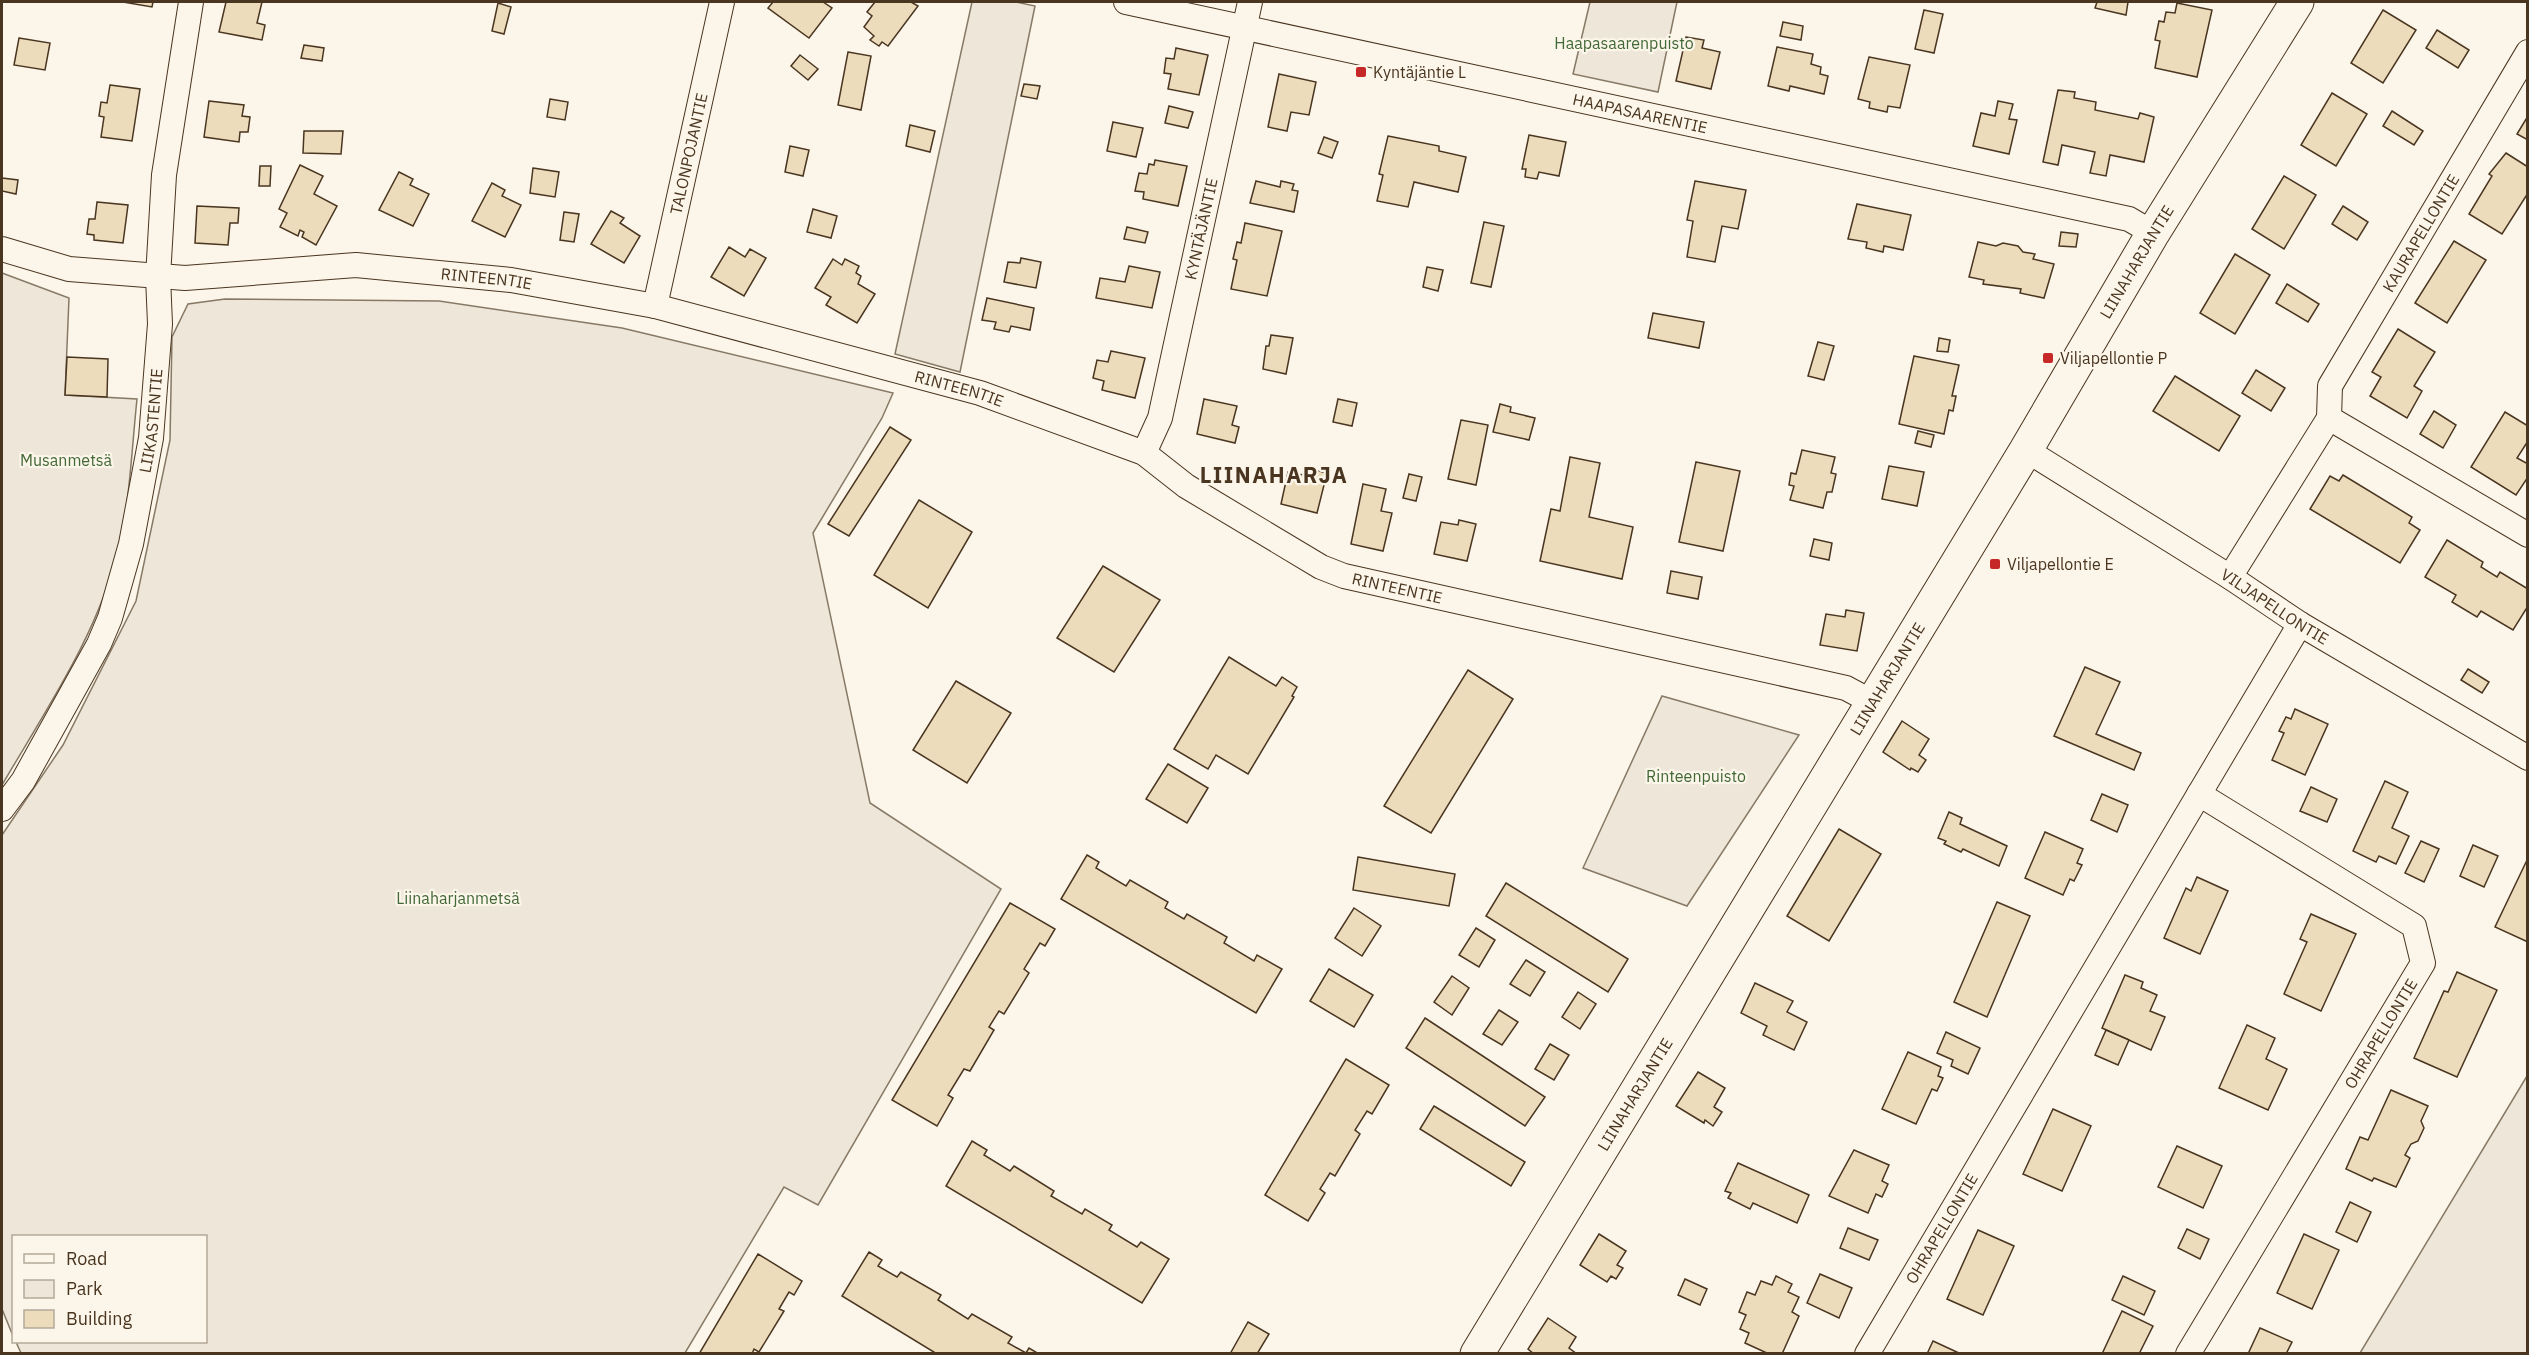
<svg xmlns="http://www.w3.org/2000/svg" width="2529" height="1355" font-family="'IBM Plex Sans',sans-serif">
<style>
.green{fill:#ede6d9;stroke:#887966;stroke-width:1.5}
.building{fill:#ecdcbc;stroke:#4a3520;stroke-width:1.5}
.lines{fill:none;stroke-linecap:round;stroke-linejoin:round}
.minor-casing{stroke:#4a3520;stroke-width:26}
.secondary-casing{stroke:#4a3520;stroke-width:35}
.minor{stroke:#fbf6e9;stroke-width:24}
.secondary{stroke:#fbf6e9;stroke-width:33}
.poi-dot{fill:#c62828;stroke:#fbf6e9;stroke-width:2}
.labels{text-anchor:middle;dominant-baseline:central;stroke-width:4.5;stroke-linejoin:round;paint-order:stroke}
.park-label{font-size:16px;fill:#436837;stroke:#fbf6e9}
.poi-label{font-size:16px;fill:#4a3520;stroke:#fbf6e9;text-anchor:start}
.street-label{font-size:16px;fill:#4a3520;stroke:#fbf6e9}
.district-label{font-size:22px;font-weight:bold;letter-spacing:1.5px;fill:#4a3520;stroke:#fbf6e9}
</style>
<rect width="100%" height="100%" fill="#fbf6e9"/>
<g class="green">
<polygon points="972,2 1016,2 1035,6 960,372 895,354"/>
<polygon points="1590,2 1677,2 1658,92 1573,74"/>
<path d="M2,273L69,298L65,395L137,399C132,446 130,497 120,544C99,633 47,708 2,785Z"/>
<polygon points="225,299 439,301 622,328 893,393 882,418 813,533 870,803 1001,889 818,1205 784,1187 685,1353 21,1353 16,1342 206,1342 206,1236 14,1236 13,1336 2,1309 2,835 63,745 136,601 170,440 172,337 188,304"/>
<polygon points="1662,696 1799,735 1687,906 1583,868"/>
<polygon points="2527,1076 2527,1353 2360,1353"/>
</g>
<g class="building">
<polygon points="123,2 153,2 152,7"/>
<polygon points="226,2 262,2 257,23 265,25 262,40 219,32"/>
<polygon points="773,2 823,2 832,8 809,38 768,8"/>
<polygon points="875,2 911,2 918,6 888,46 882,42 879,46 870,40 874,36 864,27 872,16 867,12"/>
<polygon points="2097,2 2128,2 2126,15 2095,8"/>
<polygon points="498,3 511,7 504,34 492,31"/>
<polygon points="2177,3 2212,10 2197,77 2155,68 2160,41 2155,40 2159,21 2164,22 2166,12 2175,13"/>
<polygon points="1924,10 1943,14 1934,53 1915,49"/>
<polygon points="2383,10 2416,30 2383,83 2351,63"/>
<polygon points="1783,22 1803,26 1801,40 1780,36"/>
<polygon points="2437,30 2469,50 2458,68 2426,48"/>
<polygon points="1686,37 1704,40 1702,48 1720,52 1711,89 1676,81"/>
<polygon points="19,38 50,43 45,70 14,65"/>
<polygon points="304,45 324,48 322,61 301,58"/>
<polygon points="1777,47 1813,54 1811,64 1821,67 1820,74 1828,76 1824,94 1790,86 1789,91 1768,86"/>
<polygon points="1176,48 1208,55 1199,95 1168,89 1171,74 1164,73 1166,58 1174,59"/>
<polygon points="848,52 871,56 861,110 838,105"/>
<polygon points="800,55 818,69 808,80 791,66"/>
<polygon points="1869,57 1910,65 1900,108 1888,106 1887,112 1869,108 1870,102 1858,99"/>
<polygon points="1279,74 1316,82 1309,115 1291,112 1287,131 1268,127"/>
<polygon points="1024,84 1040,86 1037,99 1021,96"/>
<polygon points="110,85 140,89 132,141 101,137 104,117 99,116 101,102 107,103"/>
<polygon points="2058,90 2075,92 2074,98 2096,102 2095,110 2138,119 2140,113 2154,117 2144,162 2110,155 2106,176 2090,173 2095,152 2062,145 2058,165 2043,162"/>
<polygon points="2332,93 2367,114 2336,166 2301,145"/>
<polygon points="550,99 568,102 565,120 547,117"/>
<polygon points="209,101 244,105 242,116 250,117 248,132 240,132 239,142 204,137"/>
<polygon points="1998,101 2013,104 2009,119 2017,120 2009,154 1973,146 1981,113 1995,116"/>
<polygon points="1169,106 1193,112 1188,128 1165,123"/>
<polygon points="2392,111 2423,131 2414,145 2383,126"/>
<polygon points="2528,116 2528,140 2517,134"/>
<polygon points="1113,122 1143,128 1136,157 1107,151"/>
<polygon points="910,125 935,131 930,152 906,146"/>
<polygon points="304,131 343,131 341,154 303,153"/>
<polygon points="1529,135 1566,142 1559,176 1539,172 1537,179 1525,177 1526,169 1522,169"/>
<polygon points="1388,136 1439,146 1439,151 1466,157 1458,192 1414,182 1408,207 1377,201 1383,175 1379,174"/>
<polygon points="1324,137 1338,142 1332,158 1318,153"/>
<polygon points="790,146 809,150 803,176 785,172"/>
<polygon points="2506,153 2528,167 2528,193 2502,234 2469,214 2492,176 2489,174"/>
<polygon points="1155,160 1187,166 1178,206 1143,199 1144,192 1135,191 1139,173 1147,174 1149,164 1154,165"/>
<polygon points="300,165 323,176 314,194 337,206 316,245 302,237 304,232 300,230 298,236 280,227 287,213 279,209"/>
<polygon points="260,166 271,166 270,186 259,186"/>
<polygon points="533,168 559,172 555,197 530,193"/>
<polygon points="399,172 413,179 410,185 429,194 413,226 379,210"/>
<polygon points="2284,176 2316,195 2284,249 2252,229"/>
<polygon points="2,178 18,180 16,194 2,191"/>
<polygon points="1256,181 1280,187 1281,181 1294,184 1292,190 1298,191 1294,212 1250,203"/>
<polygon points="1695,181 1746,190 1738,229 1722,226 1715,262 1687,257 1693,221 1687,220"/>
<polygon points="492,183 505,190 502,196 521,205 505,237 472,221"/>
<polygon points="97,202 128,205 123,243 94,240 94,235 87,234 89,219 95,219"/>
<polygon points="1857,204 1911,215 1903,250 1884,246 1883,252 1866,248 1867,242 1848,239"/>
<polygon points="197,206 239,208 238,223 230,223 228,245 195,243"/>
<polygon points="2343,206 2368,222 2357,240 2332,224"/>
<polygon points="813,209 837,216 831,238 807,232"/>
<polygon points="611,211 624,218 620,223 640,236 624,263 591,244"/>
<polygon points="564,212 579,214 574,242 560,240"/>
<polygon points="1484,222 1504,226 1491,287 1471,283"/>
<polygon points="1245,223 1282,231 1267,296 1231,289 1237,260 1233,259 1237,242 1241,243"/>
<polygon points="1127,227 1148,232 1145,243 1124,239"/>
<polygon points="2061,232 2078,234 2076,247 2059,246"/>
<polygon points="2454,241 2486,260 2447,323 2415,303"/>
<polygon points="1978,242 1996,246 2003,243 2018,246 2023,252 2035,254 2033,259 2054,264 2044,298 2020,293 2021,289 1983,284 1984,280 1969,277"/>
<polygon points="729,247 745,257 750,249 766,258 744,296 711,277"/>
<polygon points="2235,254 2270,275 2235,334 2200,313"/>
<polygon points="1021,258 1041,262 1036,288 1004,282 1008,262 1020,263"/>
<polygon points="833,259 842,265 845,259 859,266 856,273 861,276 858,284 875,294 857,323 826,305 831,297 815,288"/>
<polygon points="1129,266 1160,272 1152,308 1096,298 1100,278 1125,282"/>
<polygon points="1427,267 1443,270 1438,291 1423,287"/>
<polygon points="2287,284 2319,304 2308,322 2276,303"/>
<polygon points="987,298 1034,308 1030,330 1011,326 1009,332 994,329 996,322 982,320"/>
<polygon points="1653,313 1704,322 1699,348 1648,338"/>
<polygon points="2398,329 2435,352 2414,386 2422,391 2407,418 2370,396 2381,377 2372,372"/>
<polygon points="1271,335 1293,338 1286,374 1263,369 1266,346 1269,346"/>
<polygon points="1939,338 1950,340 1948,352 1937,351"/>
<polygon points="1818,342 1834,346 1824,380 1808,376"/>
<polygon points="1111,351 1145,358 1135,398 1102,390 1104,381 1093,378 1097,360 1108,362"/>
<polygon points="1914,356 1959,365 1952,396 1956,396 1953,411 1949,410 1944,434 1899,424"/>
<polygon points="67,357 108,359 107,397 65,395"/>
<polygon points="2256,370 2285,388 2271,411 2242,393"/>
<polygon points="2175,376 2240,416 2219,451 2153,411"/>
<polygon points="1204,399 1237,406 1232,425 1239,427 1235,443 1197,434"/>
<polygon points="1338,399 1357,403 1352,426 1333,422"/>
<polygon points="1500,404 1511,407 1510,412 1535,418 1529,440 1493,432"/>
<polygon points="2434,411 2456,425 2443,448 2420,434"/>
<polygon points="2505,412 2528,426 2528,441 2517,458 2528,464 2528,477 2516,495 2471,467"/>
<polygon points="1461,420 1488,425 1476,485 1448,479"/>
<polygon points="890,427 911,440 849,536 828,524"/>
<polygon points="1918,431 1934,435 1931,447 1915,443"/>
<polygon points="1802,450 1835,457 1831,473 1836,474 1832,492 1827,492 1823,508 1790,500 1794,486 1789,485 1791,473 1796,474"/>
<polygon points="1570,457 1600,463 1589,517 1633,527 1622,579 1540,561 1551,509 1560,511"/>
<polygon points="1696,462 1740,471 1723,551 1679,542"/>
<polygon points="1889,466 1924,472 1917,506 1882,499"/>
<polygon points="1311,469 1327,473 1317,513 1281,504 1288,472 1309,476"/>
<polygon points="1409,474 1422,477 1416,501 1403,498"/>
<polygon points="2343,475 2412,517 2409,523 2420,530 2400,563 2310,509 2330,476 2339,481"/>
<polygon points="1363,484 1386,489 1381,511 1392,513 1383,551 1351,544"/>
<polygon points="919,500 972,532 928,608 874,575"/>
<polygon points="1459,520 1476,524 1467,561 1434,554 1441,522 1458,525"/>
<polygon points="1814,539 1832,543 1829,560 1810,556"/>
<polygon points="2447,540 2483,562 2481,567 2497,577 2500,572 2528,589 2528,606 2513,630 2481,611 2477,617 2452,602 2456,595 2425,577"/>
<polygon points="1103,566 1160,600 1114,672 1057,638"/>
<polygon points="1671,571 1702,577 1698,599 1667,593"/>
<polygon points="1846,610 1864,613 1857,651 1820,645 1826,614 1845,617"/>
<polygon points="1229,657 1276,686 1282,677 1297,687 1292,696 1294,697 1248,774 1216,755 1208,769 1174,749"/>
<polygon points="2085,667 2120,682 2096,734 2141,753 2134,770 2054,736"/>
<polygon points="2468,669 2489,682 2482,693 2461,680"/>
<polygon points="1468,670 1513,699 1431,833 1384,806"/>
<polygon points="956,681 1011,713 967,783 913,750"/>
<polygon points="2295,709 2328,724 2305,775 2272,760 2284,733 2279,731 2286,717 2291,719"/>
<polygon points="1902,721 1929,739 1919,755 1926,760 1918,772 1911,768 1910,770 1883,752"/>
<polygon points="1168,764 1208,788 1187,823 1146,799"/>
<polygon points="2385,781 2408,792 2392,828 2409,836 2396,864 2379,856 2376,862 2353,851"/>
<polygon points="2311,787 2337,799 2327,822 2300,811"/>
<polygon points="2102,794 2128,805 2117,832 2091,820"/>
<polygon points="1949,812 1962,818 1960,824 2007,846 1999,866 1963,849 1961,852 1944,844 1946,841 1938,838"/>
<polygon points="1839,829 1881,854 1829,941 1787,916"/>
<polygon points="2045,832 2083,849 2077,863 2082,865 2074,881 2070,879 2063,895 2025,878"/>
<polygon points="2421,841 2439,849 2424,882 2405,873"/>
<polygon points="2473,845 2498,856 2484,887 2460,876"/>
<polygon points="1087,855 1099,862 1096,868 1126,886 1130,880 1168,902 1165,908 1184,919 1187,914 1227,937 1224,943 1254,961 1257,955 1282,969 1256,1013 1061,899"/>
<polygon points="1358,857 1455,874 1449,906 1353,890"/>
<polygon points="2528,858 2528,942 2495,927"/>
<polygon points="2197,877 2228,891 2200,954 2164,938 2186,888 2191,891"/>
<polygon points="1506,883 1628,959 1608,992 1486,916"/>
<polygon points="1997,902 2030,916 1987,1017 1954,1002"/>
<polygon points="1010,903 1055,929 1045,946 1040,943 1024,969 1029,973 1004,1014 999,1011 989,1027 994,1030 970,1071 964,1069 948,1095 953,1098 937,1126 892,1100"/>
<polygon points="1354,908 1381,926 1362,956 1335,938"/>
<polygon points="2311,914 2356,934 2321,1011 2284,994 2307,942 2300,939"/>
<polygon points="1476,928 1495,940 1479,967 1459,955"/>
<polygon points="1526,960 1545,972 1530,996 1510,984"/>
<polygon points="1329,969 1373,995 1354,1027 1310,1001"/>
<polygon points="2457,972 2497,990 2457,1077 2414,1058 2444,991 2448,992"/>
<polygon points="2125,975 2143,982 2141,988 2157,995 2150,1011 2165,1017 2151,1050 2102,1028"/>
<polygon points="1452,976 1469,988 1452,1015 1434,1002"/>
<polygon points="1755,983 1793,1001 1787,1012 1807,1022 1794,1050 1763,1035 1767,1026 1741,1013"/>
<polygon points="1578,992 1596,1004 1580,1029 1562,1017"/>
<polygon points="1499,1010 1518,1022 1502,1045 1483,1034"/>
<polygon points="1425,1018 1545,1097 1525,1126 1406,1048"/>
<polygon points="2247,1025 2275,1038 2266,1059 2287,1069 2268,1110 2219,1088"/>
<polygon points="2106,1030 2129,1040 2118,1065 2095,1055"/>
<polygon points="1946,1032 1980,1048 1968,1074 1951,1066 1953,1060 1937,1053"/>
<polygon points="1550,1044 1569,1055 1554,1080 1535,1069"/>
<polygon points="1908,1052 1941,1067 1938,1076 1943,1078 1937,1091 1932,1089 1916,1124 1882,1109"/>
<polygon points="1346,1059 1389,1085 1372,1114 1367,1111 1355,1130 1360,1134 1335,1176 1330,1173 1320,1189 1325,1193 1308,1221 1265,1195"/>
<polygon points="1698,1072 1725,1088 1714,1107 1722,1112 1713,1126 1705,1120 1704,1123 1676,1106"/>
<polygon points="2391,1090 2428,1106 2421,1121 2424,1128 2418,1141 2411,1144 2405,1155 2410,1158 2396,1187 2374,1178 2372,1181 2346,1169 2360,1137 2368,1140"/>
<polygon points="1434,1106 1525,1162 1511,1186 1420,1129"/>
<polygon points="2053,1109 2091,1126 2062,1191 2023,1174"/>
<polygon points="972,1141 987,1150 984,1155 1010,1171 1014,1166 1054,1191 1051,1196 1082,1214 1085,1209 1112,1225 1109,1230 1137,1247 1141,1242 1169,1259 1142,1303 946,1186"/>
<polygon points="2177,1146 2222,1166 2203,1208 2158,1187"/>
<polygon points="1854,1150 1889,1165 1882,1181 1888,1184 1882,1197 1876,1194 1868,1213 1829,1196"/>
<polygon points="1738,1163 1809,1195 1797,1223 1753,1203 1750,1209 1728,1198 1731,1193 1725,1191"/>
<polygon points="2350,1202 2371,1212 2357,1242 2336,1232"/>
<polygon points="1848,1228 1878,1240 1869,1260 1840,1248"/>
<polygon points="2187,1229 2209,1239 2200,1259 2178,1248"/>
<polygon points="1978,1230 2014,1246 1983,1315 1947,1299"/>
<polygon points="1599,1234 1626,1251 1617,1265 1623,1268 1616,1279 1611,1276 1607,1282 1580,1265"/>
<polygon points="2304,1234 2339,1250 2312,1309 2277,1293"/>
<polygon points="869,1252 882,1260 878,1266 897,1277 901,1272 941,1295 938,1300 968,1319 972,1314 1012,1337 1008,1343 1026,1353 1029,1348 1039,1354 937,1354 842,1296"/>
<polygon points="758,1254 802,1281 794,1295 789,1292 779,1309 784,1311 759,1352 754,1349 752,1354 699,1354"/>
<polygon points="1820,1274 1852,1288 1839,1318 1807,1303"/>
<polygon points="1776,1276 1792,1284 1788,1292 1799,1297 1792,1312 1799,1316 1782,1354 1769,1354 1745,1343 1749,1333 1740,1329 1746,1315 1739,1312 1747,1292 1755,1295 1761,1281 1772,1285"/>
<polygon points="2123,1276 2155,1291 2144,1315 2112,1300"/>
<polygon points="1685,1279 1707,1289 1700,1305 1678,1295"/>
<polygon points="2122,1311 2153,1326 2139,1354 2102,1354"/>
<polygon points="1548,1318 1576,1337 1569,1348 1577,1354 1534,1354 1528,1349"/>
<polygon points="1248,1322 1269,1334 1257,1354 1230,1354"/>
<polygon points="2260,1328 2292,1342 2286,1354 2248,1354"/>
<polygon points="1933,1341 1961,1354 1927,1354"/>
</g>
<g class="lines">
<defs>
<g id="minor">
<path id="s1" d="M1126,2L2129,219L2153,233"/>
<path id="s2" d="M2,249L69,269L185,278L356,265L511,280L655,306L980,393L1144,453L1186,486L1321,567L1344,576L1846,688L1872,702"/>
<path id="s3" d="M655,306L722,2"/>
<path id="s4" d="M2329,418L2330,386L2528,52"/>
<path id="s5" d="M2026,450L2230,577L2300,624L2528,758"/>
<path id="s6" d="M1144,453L1160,418L1250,2"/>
<polyline points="2230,577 2329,418 2528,535"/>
<path id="s7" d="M2,809L23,781L99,644L110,618L131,544L151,438L160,324L158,277L164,175L191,2"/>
<path id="s8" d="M1867,1354L2300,624"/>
<path id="s9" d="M2188,1354L2423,963L2414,926L2199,794"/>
</g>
<g id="secondary">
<path id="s10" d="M1477,1354L2026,450L2153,233L2297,2"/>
</g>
</defs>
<use href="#minor" class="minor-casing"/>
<use href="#secondary" class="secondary-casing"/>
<use href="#minor" class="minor"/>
<use href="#secondary" class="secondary"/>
</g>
<g class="poi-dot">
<rect x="1355" y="66" width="12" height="12" rx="3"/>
<rect x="2042" y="352" width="12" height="12" rx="3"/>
<rect x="1989" y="558" width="12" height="12" rx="3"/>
</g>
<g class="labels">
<g class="park-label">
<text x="1624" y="43">Haapasaarenpuisto</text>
<text x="66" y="460">Musanmetsä</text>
<text x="1696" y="776">Rinteenpuisto</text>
<text x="458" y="898">Liinaharjanmetsä</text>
</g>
<g class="poi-label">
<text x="1373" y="72">Kyntäjäntie L</text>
<text x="2060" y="358">Viljapellontie P</text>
<text x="2007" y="564">Viljapellontie E</text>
</g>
<g class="street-label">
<text stroke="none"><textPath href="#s1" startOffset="526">HAAPASAARENTIE</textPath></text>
<text stroke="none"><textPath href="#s3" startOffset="156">TALONPOJANTIE</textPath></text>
<text stroke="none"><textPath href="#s6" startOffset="232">KYNTÄJÄNTIE</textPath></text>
<text stroke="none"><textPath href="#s4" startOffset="210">KAURAPELLONTIE</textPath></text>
<text stroke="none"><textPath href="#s10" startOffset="1276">LIINAHARJANTIE</textPath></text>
<text stroke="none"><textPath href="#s2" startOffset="489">RINTEENTIE</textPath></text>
<text stroke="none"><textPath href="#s2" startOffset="975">RINTEENTIE</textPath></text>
<text stroke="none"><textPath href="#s7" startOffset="422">LIIKASTENTIE</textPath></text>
<text stroke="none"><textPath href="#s2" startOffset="1461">RINTEENTIE</textPath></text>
<text stroke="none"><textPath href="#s5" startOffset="294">VILJAPELLONTIE</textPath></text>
<text stroke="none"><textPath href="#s10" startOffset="790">LIINAHARJANTIE</textPath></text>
<text stroke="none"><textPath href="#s9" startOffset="374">OHRAPELLONTIE</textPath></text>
<text stroke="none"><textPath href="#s10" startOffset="304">LIINAHARJANTIE</textPath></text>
<text stroke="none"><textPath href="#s8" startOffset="146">OHRAPELLONTIE</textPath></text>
</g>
<g class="district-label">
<text x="1274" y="474">LIINAHARJA</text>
</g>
</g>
<rect width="2529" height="1355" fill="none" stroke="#4a3520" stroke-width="6"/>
<rect x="12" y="1235" width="195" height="108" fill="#fbf6e9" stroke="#b4a999" stroke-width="1.5"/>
<rect x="24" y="1254" width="30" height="9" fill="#fbf6e9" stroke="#b4a999" stroke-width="1.5"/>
<text x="66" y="1265" font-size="18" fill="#4a3520">Road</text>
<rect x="24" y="1280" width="30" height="18" fill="#ede6d9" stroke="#b4a999" stroke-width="1.5"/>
<text x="66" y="1295" font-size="18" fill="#4a3520">Park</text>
<rect x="24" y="1310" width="30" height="18" fill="#ecdcbc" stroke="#b4a999" stroke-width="1.5"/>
<text x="66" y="1325" font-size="18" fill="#4a3520">Building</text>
</svg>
